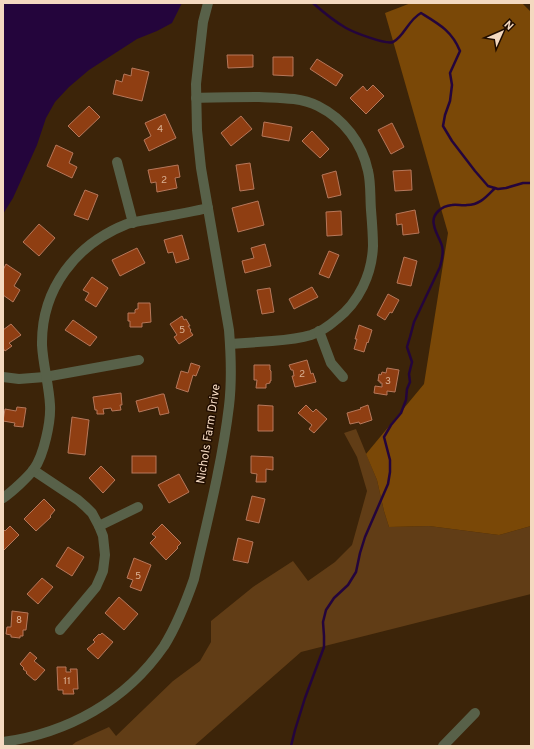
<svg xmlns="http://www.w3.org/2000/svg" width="534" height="749" font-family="Overpass,sans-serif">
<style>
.green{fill:#613d16}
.forest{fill:#7a4807}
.water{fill:#24053c}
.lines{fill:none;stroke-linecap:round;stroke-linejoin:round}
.stream{stroke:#24053c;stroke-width:2.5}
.building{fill:#8f3e12;stroke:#b6775a}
.minor{stroke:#586149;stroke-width:10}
.tertiary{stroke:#586149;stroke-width:10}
.labels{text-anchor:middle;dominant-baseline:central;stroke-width:3;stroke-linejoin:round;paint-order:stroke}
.number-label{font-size:10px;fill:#dbb294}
.street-label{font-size:12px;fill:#f4d9c0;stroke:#200d00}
</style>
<rect width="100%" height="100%" fill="#3c2409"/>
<polygon class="green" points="356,429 377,480 384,511 389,527 429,526 499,535 531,526 531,594 301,652 194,746 71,746 76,742 109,727 116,736 173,681 200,661 211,642 211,621 253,587 293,561 308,581 335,562 352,545 367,491 357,457 344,433"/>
<polygon class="forest" points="411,3 522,3 531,12 531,526 499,535 429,526 389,527 384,511 377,480 366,454 424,384 448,233 385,13"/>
<polygon class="water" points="3,3 182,3 172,23 157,31 137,39 89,70 69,87 55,102 46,118 37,145 13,198 3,214"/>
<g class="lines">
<g class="stream">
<path d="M313,3C323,12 334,21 346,28C353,32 386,45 393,42C404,37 408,20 421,13C439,24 452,31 460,51L450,73L452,85L450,101L445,115L443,126L452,141L475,171L488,186L498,189L506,188L523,183H531"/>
<path d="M291,746L295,730L305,698L324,647V636L323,622L326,610L334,598L348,585L356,572L360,553L365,537L388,484L390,472V460L384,437L391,425L401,413L406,400L407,389L410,382L409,374L412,362L407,347L410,337L414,322L440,267C442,260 444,253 442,246C440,239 435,232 434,225C431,214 442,206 452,205C457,204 462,206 467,205C480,205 487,196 495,188"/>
</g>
</g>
<g class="building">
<polygon points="227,55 253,55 253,67 228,68"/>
<polygon points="273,57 293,57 293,76 273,75"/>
<polygon points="317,59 343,75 336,86 310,69"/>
<polygon points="132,68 149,72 142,101 113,94 116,80 122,82 124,74 131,76"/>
<polygon points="373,85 384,96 366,114 350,98 363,86 367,91"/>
<polygon points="89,106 100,117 79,137 68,126"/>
<polygon points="165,114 176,138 149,151 144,140 151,136 145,123"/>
<polygon points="241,116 252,129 231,146 221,133"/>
<polygon points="264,122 292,127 289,141 262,136"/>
<polygon points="392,123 404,147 391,154 378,130"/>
<polygon points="312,131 329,149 320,158 302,141"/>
<polygon points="56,145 73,153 69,163 77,167 72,178 47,166"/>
<polygon points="250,163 254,189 240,191 236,165"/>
<polygon points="178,165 180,177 175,178 177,188 157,192 156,182 151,183 148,170"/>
<polygon points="411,170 412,190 395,191 393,171"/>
<polygon points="336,171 341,195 328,198 322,175"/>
<polygon points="85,190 98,195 88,220 74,215"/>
<polygon points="258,201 264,225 238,232 232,208"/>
<polygon points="415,210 419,233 403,235 402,224 397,225 396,214"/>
<polygon points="341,211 342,235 327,236 326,212"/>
<polygon points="39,224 55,238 39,256 23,242"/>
<polygon points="182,235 189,259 176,263 173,252 168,253 164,240"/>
<polygon points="265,244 271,266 245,273 242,261 254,258 251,248"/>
<polygon points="137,248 145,263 120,276 112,260"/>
<polygon points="329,251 339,255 329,278 319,274"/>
<polygon points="404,257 417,261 411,286 397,283"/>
<polygon points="6,264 21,274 14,286 20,290 13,302 3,295 3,270"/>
<polygon points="92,277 108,288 96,307 85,300 89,293 83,290"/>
<polygon points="312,287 318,297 294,309 289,299"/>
<polygon points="270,288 274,312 262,314 257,290"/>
<polygon points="388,294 399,300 392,313 390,312 385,320 377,315"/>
<polygon points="138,303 150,303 151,322 142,323 142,327 130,327 130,321 128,321 128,313 135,313 135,310 136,309 138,309"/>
<polygon points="182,316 184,320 186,319 190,326 188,326 191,330 190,331 193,335 179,344 174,337 177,335 170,324"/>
<polygon points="73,320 97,337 90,346 65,330"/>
<polygon points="11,324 21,335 9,343 12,346 5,351 3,348 3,330"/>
<polygon points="359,325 372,330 368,343 367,342 364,352 354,349 357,339 355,339"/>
<polygon points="307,360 311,374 313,373 316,382 295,387 292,376 294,376 293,370 291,370 289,365"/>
<polygon points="191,363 200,366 196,376 193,375 188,392 176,388 181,371 188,373"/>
<polygon points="254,365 270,365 270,370 271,371 271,381 270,381 270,383 266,384 266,388 256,388 257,380 254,380"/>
<polygon points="387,368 399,370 395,392 387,391 387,395 374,393 375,386 382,387 382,383 380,383 380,381 378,381 379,374 381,375 382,372 386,373"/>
<polygon points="121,393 122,405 120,405 121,410 112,411 111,408 103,409 104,414 97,414 97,410 95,410 93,397"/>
<polygon points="162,394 164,394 169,413 160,415 158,407 139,412 136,401"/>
<polygon points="258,405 273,406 273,431 258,431"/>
<polygon points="306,405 313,412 316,409 327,419 314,433 309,429 312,425 298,413"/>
<polygon points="368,405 372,420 360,424 359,422 350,424 347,413 361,409 360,408"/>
<polygon points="17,407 26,408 23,427 14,426 15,423 3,421 5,409 16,411"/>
<polygon points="72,417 89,420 85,455 68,453"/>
<rect x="132" y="456" width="24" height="17"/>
<polygon points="251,456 273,457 273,470 266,469 266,482 256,482 257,474 251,473"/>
<polygon points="101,466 115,480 103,493 89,478"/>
<polygon points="179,474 189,492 169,503 158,485"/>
<polygon points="252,496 265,499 259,523 246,520"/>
<polygon points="44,499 55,510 50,516 51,517 36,531 24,519"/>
<polygon points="162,524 181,543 177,547 178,548 166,560 150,543 156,537 152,534"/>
<polygon points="10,526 19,535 3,551 3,529 5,531"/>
<polygon points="238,538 253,542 248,563 233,560"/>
<polygon points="68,547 84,557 72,576 56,566"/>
<polygon points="134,558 151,565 141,591 130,587 133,580 127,578"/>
<polygon points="42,578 53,587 38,604 27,594"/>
<polygon points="119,597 138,614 124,630 105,613"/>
<polygon points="12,611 28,613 26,630 23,630 23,636 20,636 20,638 11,637 11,635 6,634 7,627 11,627"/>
<polygon points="102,633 113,642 98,659 87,649 95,642 93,640 99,634 100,635"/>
<polygon points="30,652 37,658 34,661 45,670 36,680 34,680 26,673 27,672 23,669 24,668 20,664"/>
<polygon points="57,667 66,667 66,672 71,672 70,669 77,669 78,689 73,689 74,694 63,694 63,690 58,690"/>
</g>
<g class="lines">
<g class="minor">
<path d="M196,98C217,97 238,97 259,97C280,98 299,97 318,106C344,119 362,143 368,171C371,183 370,197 371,210C372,222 373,234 373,246C372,274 359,302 337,319C329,326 320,332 311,335C298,339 285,340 272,341C258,342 244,343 230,344"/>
<polyline points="117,162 133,223"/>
<polyline points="319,331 331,363 343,377"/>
<polyline points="3,377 19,379 45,377 139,360"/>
<polyline points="33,470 78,500 86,507 92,513 99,526 103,536 105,555 103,571 100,578 96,587 60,630"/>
<path d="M3,498C12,492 28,477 34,469C44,455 51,421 50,405C49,385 43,365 42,345C41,289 76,244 127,224C137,221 147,220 157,218C174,215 191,212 208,208"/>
<polyline points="99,526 138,507"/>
<polyline points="443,746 475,713"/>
</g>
<path class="tertiary" d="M3,742C68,733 126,701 164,646C177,625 186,602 194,579C207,522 222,464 229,406C232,381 231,355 229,330L201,168L197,130L196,84L203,22L208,3"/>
</g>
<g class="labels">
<g class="number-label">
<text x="160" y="129">4</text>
<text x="164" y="180">2</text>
<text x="182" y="330">5</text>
<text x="302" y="374">2</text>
<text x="388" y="381">3</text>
<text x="138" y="576">5</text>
<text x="19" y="620">8</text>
<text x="67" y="681">11</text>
</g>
<g class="street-label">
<text transform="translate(209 434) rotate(-81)">Nichols Farm Drive</text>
</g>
</g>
<rect width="534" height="749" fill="none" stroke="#f4d9c0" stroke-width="8"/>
<g transform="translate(502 32) rotate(45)" stroke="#200d00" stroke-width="3" paint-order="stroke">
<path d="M0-3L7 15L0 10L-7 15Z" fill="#f4d9c0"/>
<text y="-6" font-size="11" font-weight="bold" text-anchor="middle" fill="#f4d9c0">N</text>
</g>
</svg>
